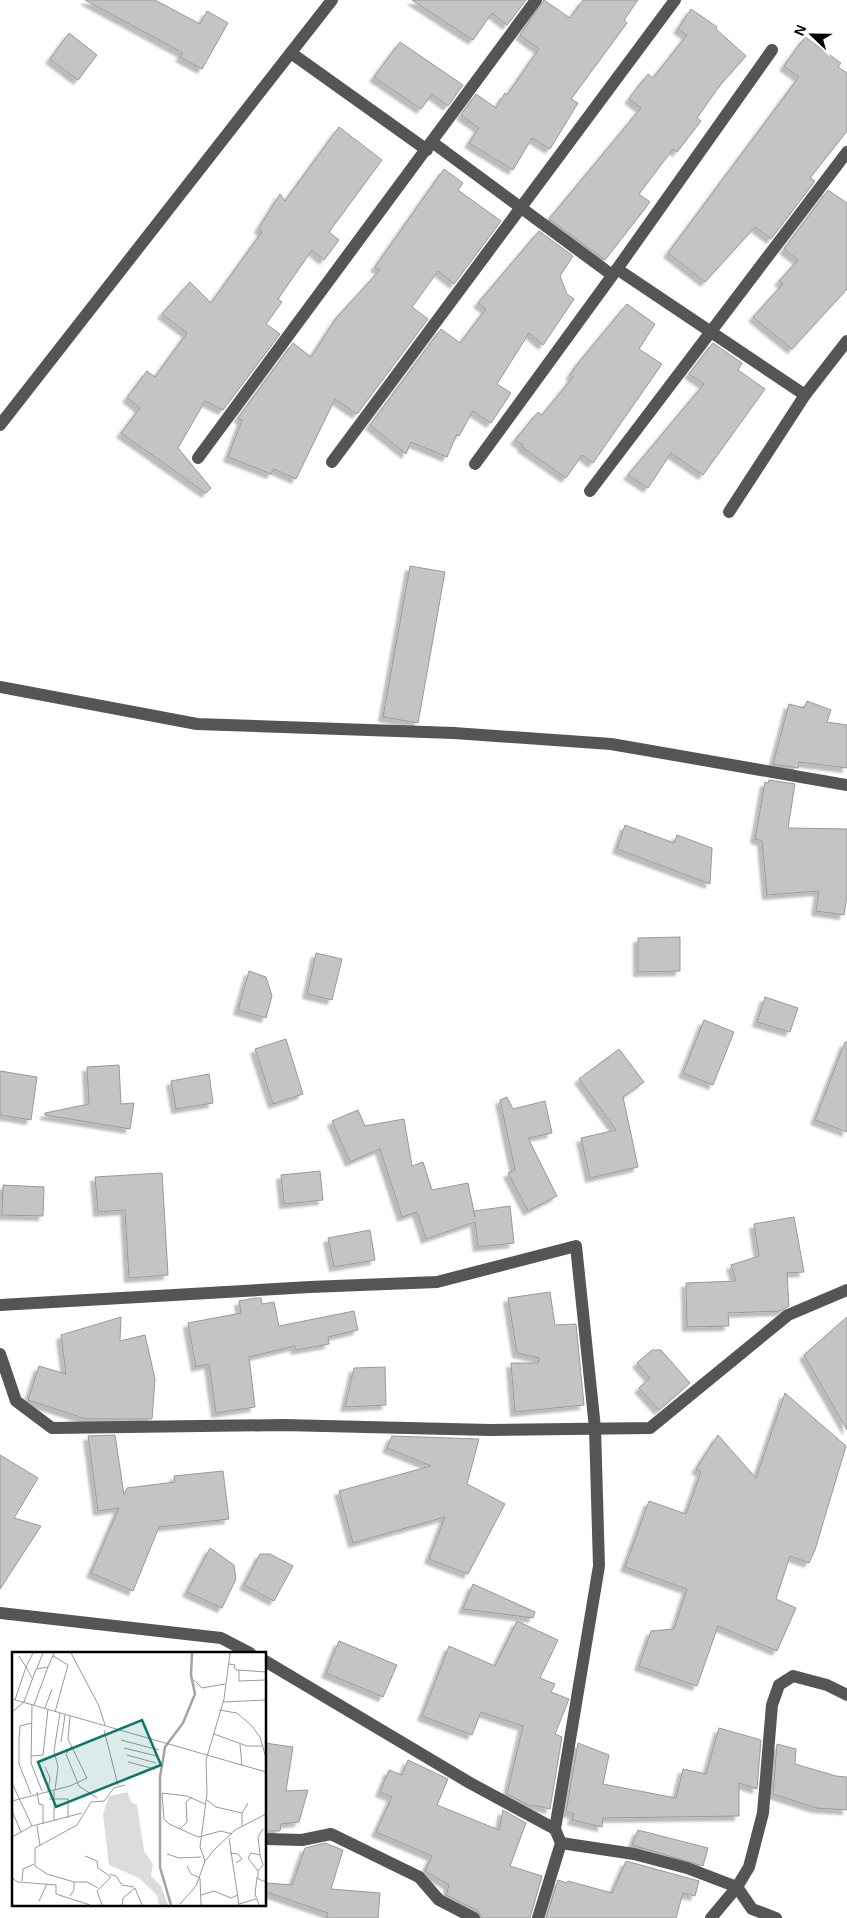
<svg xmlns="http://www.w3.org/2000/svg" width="847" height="1918" font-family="Helvetica,sans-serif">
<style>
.building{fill:#c4c4c4;stroke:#999;filter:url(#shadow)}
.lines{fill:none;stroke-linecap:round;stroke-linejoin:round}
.minor{stroke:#555;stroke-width:12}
.inset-river{fill:none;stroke:#a3a3a3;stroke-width:2.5}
.inset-road{fill:none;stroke:#999;stroke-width:1}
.view{fill:#0f766e;fill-opacity:0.15;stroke:#0f766e;stroke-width:2.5}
.inset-edge{fill:none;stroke:#000;stroke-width:2.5}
</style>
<defs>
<filter id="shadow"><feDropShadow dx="-4.5" dy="4.5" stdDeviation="1" flood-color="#0004"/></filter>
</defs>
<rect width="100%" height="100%" fill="#fff"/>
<g class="building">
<polygon points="85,0 155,0 200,24 207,11 228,23 202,69 180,57 183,53"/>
<polygon points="412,0 526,0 507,25 492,13 473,40"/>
<polygon points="544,0 570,18 583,0 638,0 624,20 627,23 571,99 578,103 550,149 532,138 513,170 469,143 479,128 461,115 476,94 496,108 505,93 507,95 539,49 520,35"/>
<polygon points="691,9 717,27 716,29 746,56 721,84 697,118 701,121 677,152 673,149 639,194 650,202 605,260 549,219 641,108 629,99 648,74 653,78 687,35 678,29"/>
<polygon points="69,33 97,55 78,80 50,59"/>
<polygon points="805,37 841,63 838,67 847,73 847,131 810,178 815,181 771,239 755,227 705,282 668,253 799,77 784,66"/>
<polygon points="400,42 463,85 448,106 432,94 421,109 374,77"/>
<polygon points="339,127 382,160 329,232 339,240 324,260 312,250 278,299 282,302 266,324 280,334 223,410 205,401 178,448 211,488 206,493 121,433 140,408 127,398 147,371 155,377 187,333 162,314 190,282 211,303 262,232 259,228 280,194 285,201"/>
<polygon points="444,169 463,183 458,190 501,221 454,284 438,271 412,307 428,319 357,414 335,399 296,479 274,469 271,474 228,457 242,420 238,418 293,343 311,357 337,317 380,270 375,267"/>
<polygon points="828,190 847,203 847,289 792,349 753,317 783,284 779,281 798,260 784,249"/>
<polygon points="539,231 573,256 560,276 567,294 574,299 543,345 529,333 497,384 511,393 491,423 473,411 459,436 457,434 447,457 411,442 406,454 370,425 441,329 460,343 486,309 478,303"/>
<polygon points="627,304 655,324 639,349 662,364 593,463 582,455 566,478 522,447 523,445 515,440 538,412 542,415 573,377 570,375 579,362"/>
<polygon points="713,343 742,363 738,370 765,389 703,475 671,453 648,488 628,475 704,384 689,374"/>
<polygon points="410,566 445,572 418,723 383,717"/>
<polygon points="807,701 831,710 827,722 847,725 847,768 799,762 798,768 773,764 789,704 804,708"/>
<polygon points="769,780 795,784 788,828 847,829 847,896 844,915 816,911 819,891 767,895 762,841 755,839 765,782 768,783"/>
<polygon points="625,825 674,843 677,835 712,848 710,884 617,849"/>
<polygon points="680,937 680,971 638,972 638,938"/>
<polygon points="316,953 342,959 332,1000 307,994"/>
<polygon points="249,971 266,977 272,996 266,1018 238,1010"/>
<polygon points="765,997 798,1008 790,1032 757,1022"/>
<polygon points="704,1020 734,1032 713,1085 683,1073"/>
<polygon points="286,1039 303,1094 273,1104 255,1049"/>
<polygon points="845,1042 847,1042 847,1132 815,1120"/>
<polygon points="619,1049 644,1082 623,1097 638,1167 590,1178 581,1138 616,1130 579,1079"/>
<polygon points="119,1065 121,1104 134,1103 130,1129 45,1115 45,1113 89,1104 87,1067"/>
<polygon points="0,1071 37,1077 31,1120 0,1115"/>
<polygon points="209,1074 213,1103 176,1109 171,1081"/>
<polygon points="507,1097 513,1109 545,1101 552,1133 528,1138 557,1196 528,1211 508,1173 515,1170 500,1100"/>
<polygon points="358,1110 365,1126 404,1119 412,1166 423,1162 432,1190 468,1183 475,1217 474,1211 510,1206 514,1243 478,1247 475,1222 426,1239 417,1212 402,1217 380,1149 350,1162 332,1121"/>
<polygon points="320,1171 323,1200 284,1204 281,1175"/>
<polygon points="162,1173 168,1275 129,1278 125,1210 98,1212 95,1177"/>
<polygon points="3,1185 44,1187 43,1216 2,1215"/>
<polygon points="794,1217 804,1272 787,1273 789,1306 780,1311 728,1313 729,1326 687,1327 686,1283 736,1281 731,1265 759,1256 754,1224"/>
<polygon points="370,1230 375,1260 334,1267 328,1238"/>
<polygon points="550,1292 555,1325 576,1324 584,1405 515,1412 511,1363 538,1363 539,1358 517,1353 508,1298"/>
<polygon points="255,1298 261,1298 262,1304 274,1302 279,1326 354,1311 358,1330 328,1337 329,1344 296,1350 295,1346 249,1357 255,1407 216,1413 209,1364 196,1367 188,1323 241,1313 239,1301"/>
<polygon points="121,1317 120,1341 145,1335 155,1379 152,1419 86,1419 28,1400 39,1366 66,1374 61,1335"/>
<polygon points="847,1317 847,1430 804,1355"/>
<polygon points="652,1350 661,1350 690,1383 659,1410 639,1388 650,1378 637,1363"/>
<polygon points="385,1367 386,1405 345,1407 354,1368"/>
<polygon points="785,1393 846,1446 815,1550 809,1563 790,1556 776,1599 796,1608 777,1651 718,1626 697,1686 639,1666 651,1631 674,1629 687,1589 625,1567 649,1501 686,1514 701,1472 696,1469 718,1435 756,1478"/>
<polygon points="115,1435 124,1495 127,1488 175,1482 174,1476 223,1471 229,1519 159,1527 133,1591 91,1573 119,1508 98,1511 88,1436"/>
<polygon points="392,1436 479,1439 467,1484 505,1504 468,1574 429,1559 445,1517 353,1543 339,1491 431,1466 387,1448"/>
<polygon points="0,1455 38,1478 14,1518 41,1526 0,1589"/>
<polygon points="210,1548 234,1565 236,1579 222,1608 187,1592"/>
<polygon points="260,1554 270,1554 293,1566 274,1601 244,1585"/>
<polygon points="473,1584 535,1612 533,1618 463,1609"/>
<polygon points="517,1621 558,1640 540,1678 555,1684 551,1692 569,1699 555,1734 562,1737 550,1809 533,1805 532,1807 507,1794 523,1726 481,1712 472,1735 422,1716 449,1646 495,1666"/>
<polygon points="339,1641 397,1665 383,1697 326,1673"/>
<polygon points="719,1728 761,1740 757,1789 739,1783 739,1816 603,1818 602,1827 572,1820 574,1814 566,1812 578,1743 609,1755 603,1784 676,1798 683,1769 706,1774"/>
<polygon points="265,1743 293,1747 286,1791 308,1790 299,1822 281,1824 280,1831 265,1831"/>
<polygon points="777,1744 796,1749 795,1764 836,1776 847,1777 847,1810 816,1808 773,1794"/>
<polygon points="408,1760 448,1779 437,1805 499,1830 503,1810 526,1823 510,1866 542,1876 530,1918 482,1918 478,1911 446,1895 449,1885 425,1871 432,1856 376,1832 392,1797 380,1792 389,1770 402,1775"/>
<polygon points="638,1830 708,1848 703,1866 632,1845"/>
<polygon points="325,1843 343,1850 331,1889 380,1893 378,1918 327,1918 328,1913 266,1892 267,1883 292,1885 305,1848"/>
<polygon points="626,1861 699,1881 695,1896 683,1893 676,1918 546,1918 558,1880 567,1883 568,1881 612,1893"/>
</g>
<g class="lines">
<g class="minor">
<polyline points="291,53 427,150"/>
<polyline points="432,142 612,275"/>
<polyline points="617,269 805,395"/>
<polyline points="0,425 332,0"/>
<polyline points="198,458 536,0"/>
<polyline points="332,462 675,0"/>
<polyline points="475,464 617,269 772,50"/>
<polyline points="590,491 847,152"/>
<polyline points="729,512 805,395 847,341"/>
<polyline points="0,687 197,724 454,733 611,744 847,785"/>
<polyline points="0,1305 310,1287 437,1282 576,1246 595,1428 599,1566 555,1829 561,1843 538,1918"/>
<polyline points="0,1354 16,1401 52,1428 283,1425 490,1430 650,1428 788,1315 847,1290"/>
<polyline points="0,1613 221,1638 250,1653"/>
<polyline points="265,1661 470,1783 555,1829"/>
<polyline points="265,1839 302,1840 331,1834 419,1877 439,1900 474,1918"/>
<polyline points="561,1843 634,1854 687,1868 737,1887 752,1909 776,1918"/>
<polyline points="711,1918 737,1887 749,1867 763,1813 772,1705 779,1685 793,1676 827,1685 847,1695"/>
</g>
</g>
<g transform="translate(12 1652)">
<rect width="254" height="254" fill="#fff"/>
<path d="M115,140L120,151L125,152L132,199L141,212L139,224L149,234L156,253H147L145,243L127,226L97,213L91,162L97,144Z" fill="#dcdcdc"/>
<path class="inset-river" d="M159,253L148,215V125L153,95L171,71L183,42L179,23L180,1"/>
<path class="inset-road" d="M59,1L87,54L93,73M41,4L56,13L43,60M217,12L223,13L222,16L227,19V29L254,28M25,16L31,1M226,18L254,20M20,26L14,15L21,1M182,28L190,36L213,32M0,47L254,120M3,48L14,15L7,4M211,50L254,48M20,52L19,111L30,139M22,53L36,15M33,56L40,37M207,58L225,61L240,74L248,85L254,106M0,60L12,50L24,17L36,15L42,1M92,78L106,133M202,82L235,94H251M109,88L147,98M49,90L53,63M228,92L230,114M59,95L54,102L67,134L85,146M112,96L145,104M115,103L144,111M19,104L31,103L36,57M116,110L143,117M33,115L38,126L36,139M0,131L20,174M43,138L46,115L42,99L48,61M25,140L27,152L31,153V172M19,142L7,112V87L8,74L20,71M37,147H56V166M195,148L204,155L230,161M0,149L58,134L75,126L56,87L58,64M193,152L175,144L150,141L152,167L157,172L186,185L209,179L220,182M0,159L9,180M42,169V139M25,174L28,193M230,174V161L236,151M168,177L175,170L174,150L180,145M251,177L246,185L248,203L239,201L236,206L246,219V227L254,230M0,185L20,174L70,161M217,186L227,253M218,201L226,202L230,207L224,211M155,202L167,206L189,205M73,204L85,209L86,216L99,225L85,239L90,253M193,209L188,195L195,142L194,108L212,47L218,1M175,214L179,222L188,226L189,253M246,219L251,213L248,203M98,222L104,224L110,233L122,235M245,225L243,242L247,253M0,226L6,230L44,233V242L78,253M10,229L11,217L22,212M62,230H75L86,236M189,243L202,239L219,246L226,243M58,244L62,238V230L35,222L23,214V196L65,173L79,150L92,149L102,136L113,133M27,249L35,232M168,252L184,234L193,209L203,197L223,178L254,162M227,252L244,247M110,253L111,246L123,236L130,253"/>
<path class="view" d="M130,68L149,113L44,155L26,110Z"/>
<rect width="254" height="254" class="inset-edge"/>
</g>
<g transform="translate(812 35) rotate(292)" stroke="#ffffff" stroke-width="4" paint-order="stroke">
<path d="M0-4L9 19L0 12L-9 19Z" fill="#000000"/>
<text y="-8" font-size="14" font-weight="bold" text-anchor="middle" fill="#000000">N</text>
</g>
</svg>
